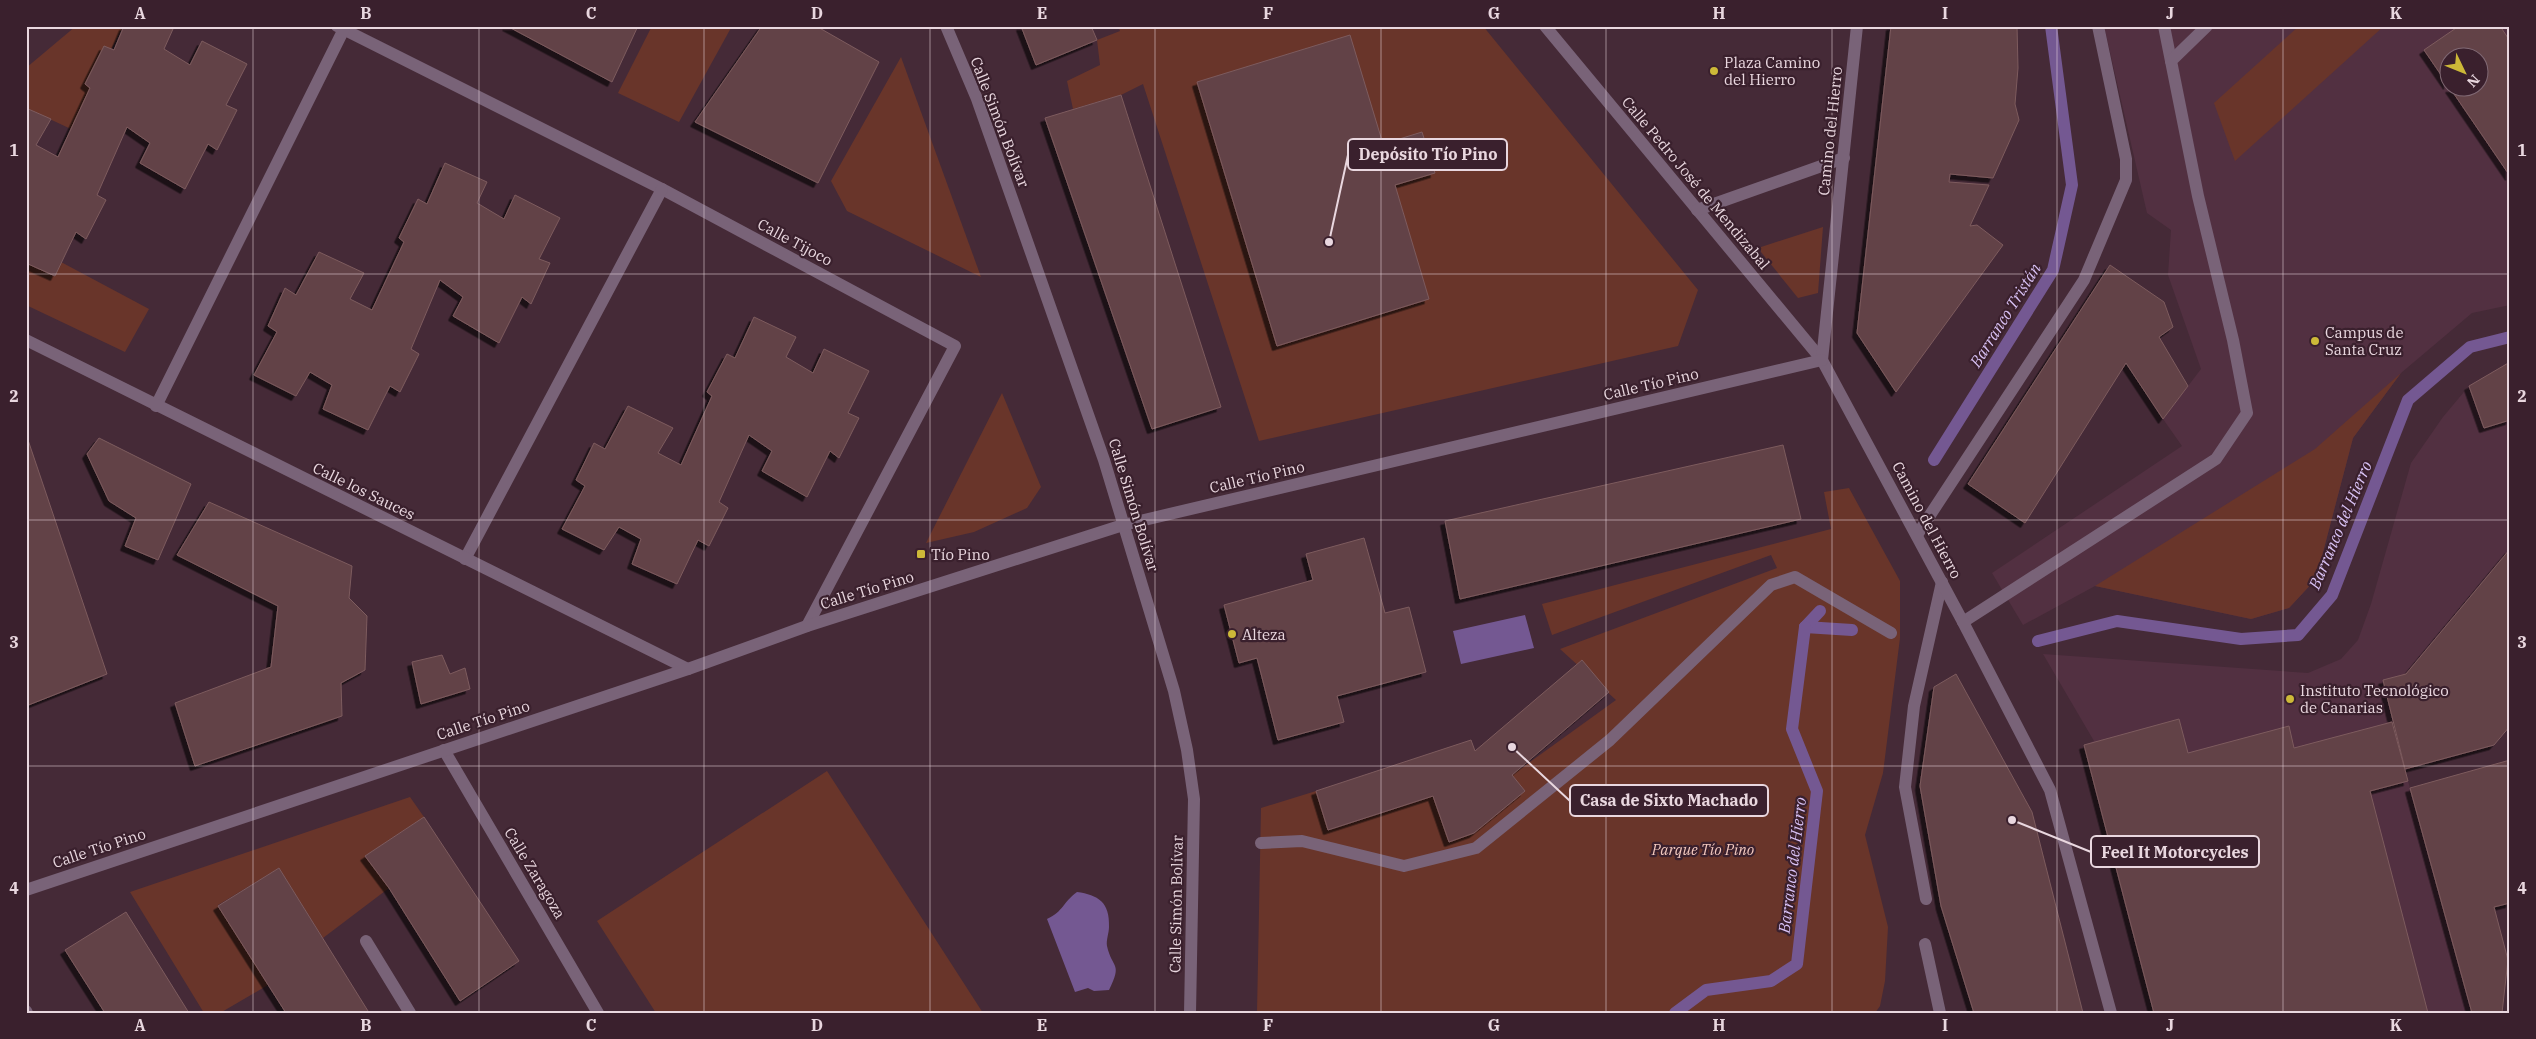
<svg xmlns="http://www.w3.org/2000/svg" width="2536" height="1039" font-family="'IBM Plex Serif',serif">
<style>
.built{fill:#523041;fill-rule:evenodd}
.green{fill:#69352a}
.water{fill:#745892}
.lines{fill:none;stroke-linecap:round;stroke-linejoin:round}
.stream{stroke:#745892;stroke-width:12}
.building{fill:#624246;stroke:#7d5b5e;filter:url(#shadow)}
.lane{stroke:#796378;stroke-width:12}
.street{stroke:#796378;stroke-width:12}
.grid{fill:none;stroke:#e9d7df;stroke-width:1;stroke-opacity:0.55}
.poi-dot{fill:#cdb938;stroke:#3a202d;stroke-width:2}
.labels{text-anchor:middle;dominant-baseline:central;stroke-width:4.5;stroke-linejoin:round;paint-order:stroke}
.poi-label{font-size:15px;fill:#e9d7df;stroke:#3a202d;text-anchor:start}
.street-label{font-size:15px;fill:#e9d7df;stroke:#3a202d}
.park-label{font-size:15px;font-style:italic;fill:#f3c9bf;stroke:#3a202d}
.water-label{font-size:16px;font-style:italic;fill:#d9c2f5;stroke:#3a202d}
.leader{fill:none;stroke:#e9d7df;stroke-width:2}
.callout-dot{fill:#e9d7df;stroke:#3a202d;stroke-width:2}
.callout{fill:#3a202d;stroke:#e9d7df;stroke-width:2}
.callout-label{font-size:16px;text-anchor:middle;font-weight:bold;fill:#e9d7df}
.neatline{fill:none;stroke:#e9d7df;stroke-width:2}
.grid-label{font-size:16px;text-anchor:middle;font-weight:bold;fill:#e9d7df}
</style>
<defs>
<filter id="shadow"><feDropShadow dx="-4.5" dy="4.5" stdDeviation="0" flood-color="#0009"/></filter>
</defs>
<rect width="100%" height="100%" fill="#452a37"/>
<g class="built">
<path d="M2104,26H2510V305L2472,313L2401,373L2353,438L2316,579L2289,608L2251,619L2095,586L2023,625L1992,573L2182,446L2163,419L2201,369L2168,275L2171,230L2147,213ZM2448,58H2478V88H2448Z"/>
<polygon points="2510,362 2510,726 2494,745 2405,770 2472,1013 2154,1013 2084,745 2094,741 2043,654 2308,673 2341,659 2358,640 2371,604 2411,463 2443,417 2469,386"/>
</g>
<g class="green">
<polygon points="76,26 123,26 71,129 26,108 26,68"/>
<polygon points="652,26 732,26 679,122 618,93"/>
<polygon points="1118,26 1483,26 1698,290 1678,346 1259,441 1143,84 1121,95 1073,109 1067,81 1100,65 1097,40 1120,31"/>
<polygon points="2299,26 2384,26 2235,161 2214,103"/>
<polygon points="901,57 981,277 847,211 831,181"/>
<polygon points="1823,227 1818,293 1798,298 1761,252 1761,247"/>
<polygon points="26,262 54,276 61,262 149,309 125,352 26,305"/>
<polygon points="2401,373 2353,438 2316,579 2289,608 2251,619 2095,586 2315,449"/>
<polygon points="1002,393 1041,487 1027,508 974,532 926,543"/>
<polygon points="1849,488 1900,581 1900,638 1883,773 1865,835 1888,927 1885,981 1880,1006 1875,1013 1257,1013 1261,808 1316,791 1329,830 1433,796 1449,841 1474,833 1524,791 1512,775 1616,700 1560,649 1777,568 1771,555 1552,635 1542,604 1831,529 1824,492"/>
<polygon points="827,771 983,1013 656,1013 597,921"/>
<polygon points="410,797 424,817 365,856 389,888 323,938 279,868 218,905 268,985 220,1013 204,1013 130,892"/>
</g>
<g class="water">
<polygon points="1525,615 1534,648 1461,664 1453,631"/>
<path d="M1077,892C1098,895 1110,902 1109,927C1109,933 1106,940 1107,946C1112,969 1123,962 1109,990L1094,991L1088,988L1075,992L1047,919C1064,911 1062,903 1077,892Z"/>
</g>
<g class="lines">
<g class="stream">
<polyline points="1934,460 2053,270 2072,185 2051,26"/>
<polyline points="1805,627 1852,630"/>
<polyline points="1805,627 1820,611"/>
<polyline points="2038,641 2117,621 2241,639 2298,635 2332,595 2408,400 2470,347 2510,337"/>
<polyline points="1675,1013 1706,990 1771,981 1797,964 1817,791 1792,729 1805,627"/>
</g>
</g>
<g class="building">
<polygon points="124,26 168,26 173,29 164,49 190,65 202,41 247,64 226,105 237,110 217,150 208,144 185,189 140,163 150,143 127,127 97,195 106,200 86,239 76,232 55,276 26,263 26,108 51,119 36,145 58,157 90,88 85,84 104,46 114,50"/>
<polygon points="507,26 638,26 612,82"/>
<polygon points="762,26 816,26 879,62 818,183 695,122"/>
<polygon points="1021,26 1091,26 1097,40 1036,65"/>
<polygon points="1891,26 2017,26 2018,68 2015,104 2019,120 1993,178 1950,174 1949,182 1989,185 1970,226 1977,225 2003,245 1896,392 1857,333"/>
<polygon points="2459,26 2500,26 2510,41 2510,176 2450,88 2478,88 2478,58 2448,58 2448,85 2424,50"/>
<polygon points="1350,35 1383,144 1422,132 1435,173 1395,185 1429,299 1277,346 1197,82"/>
<polygon points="1121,95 1221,407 1152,429 1045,118"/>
<polygon points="445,163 487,182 477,203 504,219 515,195 560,218 539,259 550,263 531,304 522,297 499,343 453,316 463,297 440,280 411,349 419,354 400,392 390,386 368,430 323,409 332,385 310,372 296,396 254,375 277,332 268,326 285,288 296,295 319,252 364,273 350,299 372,310 404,242 399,238 418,199 427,204"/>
<polygon points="2110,265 2164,302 2173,327 2159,337 2188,386 2163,419 2126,363 2025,523 1968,484"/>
<polygon points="754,317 796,337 786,357 813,373 824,349 869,371 848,413 859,418 839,458 830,451 807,497 762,471 772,451 749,435 719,502 728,508 709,546 698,540 677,584 632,564 641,539 619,527 604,550 562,529 585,486 576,480 594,443 605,449 628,406 673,428 658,453 681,465 712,396 707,392 727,354 735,358"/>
<polygon points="2510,362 2510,420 2484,428 2469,386"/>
<polygon points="26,434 107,674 26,706"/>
<polygon points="99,438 191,484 158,560 125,546 136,518 109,501 87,454"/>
<polygon points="1783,445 1801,519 1460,599 1445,521"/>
<polygon points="209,502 352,566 349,598 367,616 365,670 341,683 342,716 195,766 175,703 271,667 278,606 177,555"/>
<polygon points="1364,538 1385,613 1409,607 1426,672 1337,696 1344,722 1278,740 1257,658 1239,663 1224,605 1313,580 1306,554"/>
<polygon points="2510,549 2510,726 2494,745 2405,769 2383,680 2406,674"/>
<polygon points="442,655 450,674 465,668 470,689 421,704 412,662"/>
<polygon points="1582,660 1609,692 1512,775 1525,791 1474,833 1449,842 1433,796 1328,830 1316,791 1471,740 1475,751"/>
<polygon points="1956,674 2032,812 2083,1013 1974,1013 1941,906 1920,786 1934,687"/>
<polygon points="2179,719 2188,753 2289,726 2294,748 2392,722 2408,781 2370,791 2428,1013 2154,1013 2084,745"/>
<polygon points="2510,760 2510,903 2494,907 2508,960 2502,1013 2472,1013 2410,788"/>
<polygon points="424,817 519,961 460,1001 389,888 365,856"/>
<polygon points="279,868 368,1011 365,1013 286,1013 218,906"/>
<polygon points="126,912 189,1013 105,1013 65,950"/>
</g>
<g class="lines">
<g class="lane">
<polyline points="337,26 662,189 955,346 807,626"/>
<polyline points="2164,26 2171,61"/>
<polyline points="156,406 344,29"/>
<polyline points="1917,535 2084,280 2126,180 2126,159 2098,26"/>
<polyline points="465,559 662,189"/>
<polyline points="1963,622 2216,459 2247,413 2233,340 2198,196 2171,61 2207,26"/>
<polyline points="1926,899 1905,787 1914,706 1942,582"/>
<polyline points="366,941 410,1013"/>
</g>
<g class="street">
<polyline points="946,26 977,99 1104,460 1174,691 1187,750 1194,799 1190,1013"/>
<polyline points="1545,26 1822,360 1963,622 2050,790 2111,1013"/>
<polyline points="1697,210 1844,158"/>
<polyline points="26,340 688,669"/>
<polyline points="1822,360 1857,26"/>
<polyline points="444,750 598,1013"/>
<polyline points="1261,843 1302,841 1404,866 1476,848 1610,740 1771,585 1795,577 1891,633"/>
<polyline points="26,890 688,669 807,626 1123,525 1822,360"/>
<polyline points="1925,944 1940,1013"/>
<polyline points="26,1011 27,1013"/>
</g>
</g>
<path class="grid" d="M253,26V1013M479,26V1013M704,26V1013M930,26V1013M1155,26V1013M1381,26V1013M1606,26V1013M1832,26V1013M2057,26V1013M2283,26V1013M26,274H2510M26,520H2510M26,766H2510"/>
<g class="poi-dot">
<circle cx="1714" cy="71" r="5"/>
<circle cx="2315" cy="341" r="5"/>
<rect x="916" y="549" width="10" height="10" rx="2.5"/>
<circle cx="1232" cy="634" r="5"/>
<circle cx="2290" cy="699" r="5"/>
</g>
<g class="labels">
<g class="poi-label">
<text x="1724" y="62">Plaza Camino<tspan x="1724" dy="17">del Hierro</tspan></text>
<text x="2325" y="332">Campus de<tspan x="2325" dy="17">Santa Cruz</tspan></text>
<text x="931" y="554">Tío Pino</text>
<text x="1242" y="634">Alteza</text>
<text x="2300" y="690">Instituto Tecnológico<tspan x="2300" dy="17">de Canarias</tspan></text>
</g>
<g class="street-label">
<text transform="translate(1000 122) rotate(69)">Calle Simón Bolívar</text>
<text transform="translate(1830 131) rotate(-84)">Camino del Hierro</text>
<text transform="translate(1696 183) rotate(50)">Calle Pedro José de Mendizabal</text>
<text transform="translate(795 242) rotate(28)">Calle Tijoco</text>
<text transform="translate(1651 384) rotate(-13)">Calle Tío Pino</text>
<text transform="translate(1257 477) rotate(-13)">Calle Tío Pino</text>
<text transform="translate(364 491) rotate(26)">Calle los Sauces</text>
<text transform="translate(1134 505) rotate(73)">Calle Simón Bolívar</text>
<text transform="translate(1927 520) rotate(62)">Camino del Hierro</text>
<text transform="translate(867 590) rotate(-17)">Calle Tío Pino</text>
<text transform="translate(483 720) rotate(-18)">Calle Tío Pino</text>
<text transform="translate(99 848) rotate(-18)">Calle Tío Pino</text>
<text transform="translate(535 873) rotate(59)">Calle Zaragoza</text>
<text transform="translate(1176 904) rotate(-89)">Calle Simón Bolívar</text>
</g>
<g class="park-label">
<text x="1703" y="849">Parque Tío Pino</text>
</g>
<g class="water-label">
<text transform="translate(2005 315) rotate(-58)">Barranco Tristán</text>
<text transform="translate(2340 525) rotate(-67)">Barranco del Hierro</text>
<text transform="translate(1792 865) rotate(-83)">Barranco del Hierro</text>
</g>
</g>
<path class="leader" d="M1329 242L1348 155M1512 747L1570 801M2012 820L2091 852"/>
<g class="callout-dot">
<circle cx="1329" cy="242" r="5"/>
<circle cx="1512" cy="747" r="5"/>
<circle cx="2012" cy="820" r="5"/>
</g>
<g class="callout">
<rect x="1348" y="139" width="159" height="31" rx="5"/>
<rect x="1570" y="785" width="198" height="31" rx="5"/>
<rect x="2091" y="836" width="168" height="31" rx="5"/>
</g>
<g class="callout-label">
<text x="1428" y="160">Depósito Tío Pino</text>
<text x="1669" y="806">Casa de Sixto Machado</text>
<text x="2175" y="858">Feel It Motorcycles</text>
</g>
<rect width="2536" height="1039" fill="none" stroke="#3a202d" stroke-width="55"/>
<g transform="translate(2464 72) rotate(133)"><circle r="24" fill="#3a202d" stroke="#806974"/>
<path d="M0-4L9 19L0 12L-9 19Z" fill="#cdb938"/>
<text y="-8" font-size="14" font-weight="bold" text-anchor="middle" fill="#e9d7df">N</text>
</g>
<rect x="28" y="28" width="2480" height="984" class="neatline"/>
<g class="grid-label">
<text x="140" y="19">A</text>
<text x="366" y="19">B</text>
<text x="591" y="19">C</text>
<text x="817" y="19">D</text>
<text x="1042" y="19">E</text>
<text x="1268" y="19">F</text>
<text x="1494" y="19">G</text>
<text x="1719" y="19">H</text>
<text x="1945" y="19">I</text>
<text x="2170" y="19">J</text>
<text x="2396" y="19">K</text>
<text x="14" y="156">1</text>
<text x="2522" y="156">1</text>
<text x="14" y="402">2</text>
<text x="2522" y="402">2</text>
<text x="14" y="648">3</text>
<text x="2522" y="648">3</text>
<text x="14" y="894">4</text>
<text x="2522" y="894">4</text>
<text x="140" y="1031">A</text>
<text x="366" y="1031">B</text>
<text x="591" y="1031">C</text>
<text x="817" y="1031">D</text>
<text x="1042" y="1031">E</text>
<text x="1268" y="1031">F</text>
<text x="1494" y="1031">G</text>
<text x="1719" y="1031">H</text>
<text x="1945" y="1031">I</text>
<text x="2170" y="1031">J</text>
<text x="2396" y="1031">K</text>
</g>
</svg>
